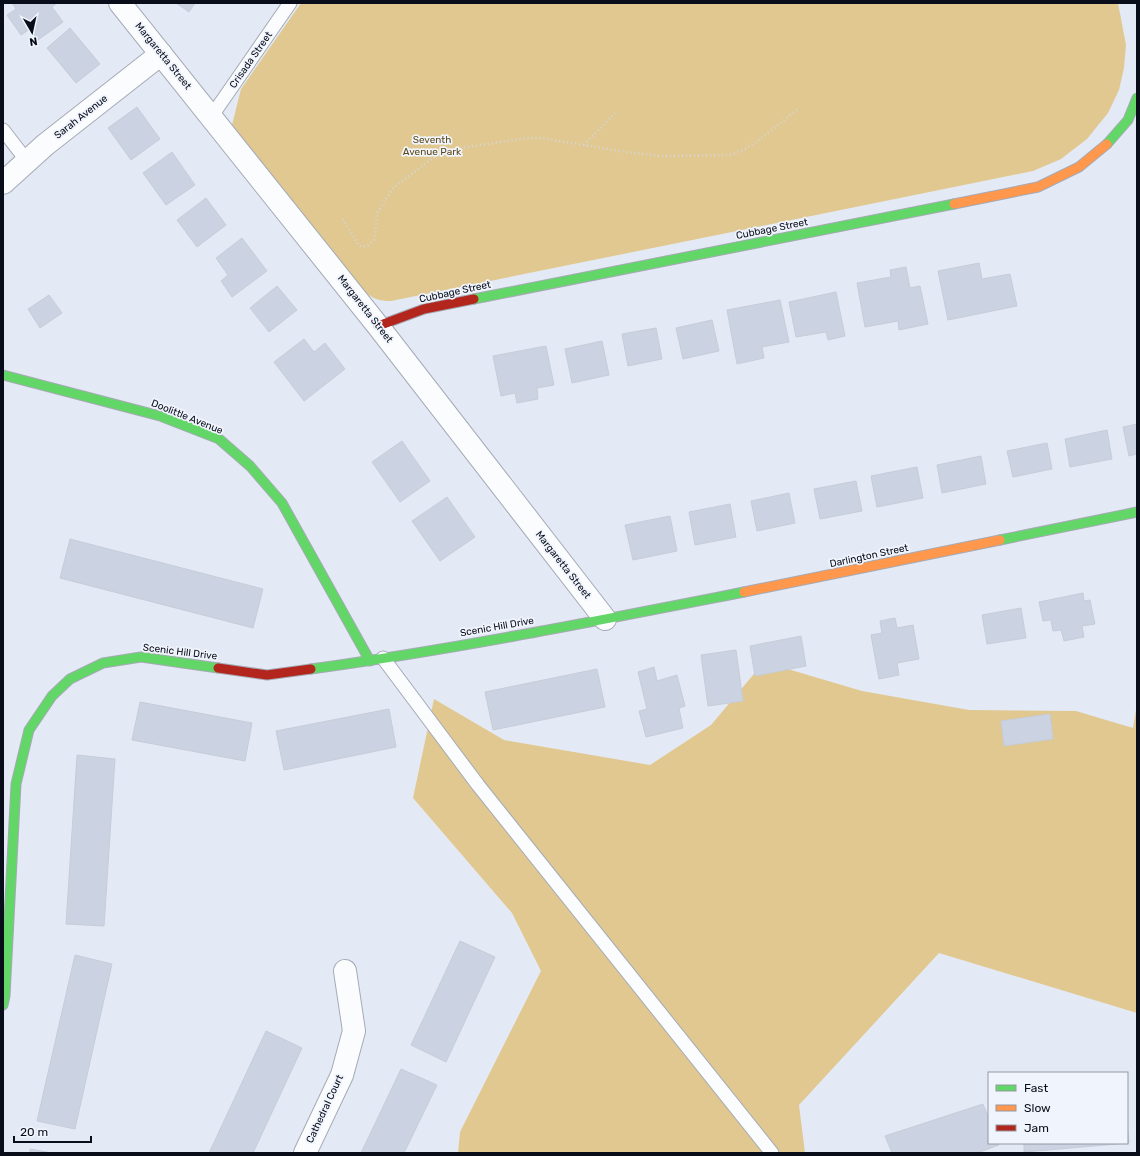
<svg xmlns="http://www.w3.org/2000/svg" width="1140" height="1156" font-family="Rubik,sans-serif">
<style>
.green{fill:#e0c890}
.building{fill:#cbd3e2;stroke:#c6ccd8}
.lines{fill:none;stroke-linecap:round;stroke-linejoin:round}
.lane-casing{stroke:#a5aab5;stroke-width:15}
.street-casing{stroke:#a5aab5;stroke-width:24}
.fast-casing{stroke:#a5aab5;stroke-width:11}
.slow-casing{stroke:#a5aab5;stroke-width:11}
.jam-casing{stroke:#a5aab5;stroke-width:11}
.path{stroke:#d4d6da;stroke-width:2.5;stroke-dasharray:1 3;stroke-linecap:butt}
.lane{stroke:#fbfcfe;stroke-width:13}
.street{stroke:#fbfcfe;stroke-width:22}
.fast{stroke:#63d668;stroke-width:9}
.slow{stroke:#ff974d;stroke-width:9}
.jam{stroke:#b3261e;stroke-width:9}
.labels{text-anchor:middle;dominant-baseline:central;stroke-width:3.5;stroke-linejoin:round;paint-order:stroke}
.street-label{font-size:10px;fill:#080d19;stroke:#f0f4fc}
.park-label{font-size:10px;fill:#5e491b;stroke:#f0f4fc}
</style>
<rect width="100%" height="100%" fill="#e4eaf5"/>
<g class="green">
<path d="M301,3H1118L1126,45L1124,68L1119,90L1108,113L1087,139L1061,159L1033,171L391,301C379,301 373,299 364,291L232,125L241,89Z"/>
<polygon points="764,662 862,691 969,710 1076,711 1133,728 1137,704 1137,1013 939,953 799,1105 805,1153 458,1153 460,1132 541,971 512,913 413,798 434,699 504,740 650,765 711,725"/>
</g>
<g class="building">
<polygon points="15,3 57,3 52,7 63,22 38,40 30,29 21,35 7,15 16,9 13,4"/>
<polygon points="176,3 195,3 189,12"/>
<polygon points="70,28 100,64 76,83 47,48"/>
<polygon points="137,107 160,139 131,160 108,128"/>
<polygon points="172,152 195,185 166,205 143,173"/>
<polygon points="206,198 226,225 197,247 177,220"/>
<polygon points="242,238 267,271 232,297 221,281 228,275 216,258"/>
<polygon points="979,263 982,279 1010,274 1017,306 948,320 938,271"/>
<polygon points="906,267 910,288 920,286 928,324 899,330 898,321 865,327 857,283 891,277 890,270"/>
<polygon points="277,286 297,310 269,332 250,308"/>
<polygon points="836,292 845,336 828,340 826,332 796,337 789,302"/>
<polygon points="49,295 62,313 40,328 28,309"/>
<polygon points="780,300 789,342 762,347 764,358 737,364 727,310"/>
<polygon points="712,320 719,351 683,359 676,328"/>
<polygon points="656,328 662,359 628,366 622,334"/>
<polygon points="304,339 314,352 325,343 345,369 304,401 274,362"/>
<polygon points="602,341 609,375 572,383 565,349"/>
<polygon points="546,346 554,385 537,388 538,399 517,403 515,393 501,396 493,356"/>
<polygon points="1137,424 1137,454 1129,456 1123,427"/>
<polygon points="1107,430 1112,459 1070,467 1065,439"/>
<polygon points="402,441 430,481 400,502 372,462"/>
<polygon points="1047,443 1052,469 1013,477 1007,451"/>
<polygon points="981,456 986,484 942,493 937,465"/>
<polygon points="917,467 923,498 877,507 871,476"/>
<polygon points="856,481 862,511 820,519 814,489"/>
<polygon points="789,493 795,523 757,531 751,501"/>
<polygon points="447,497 475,537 440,561 412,521"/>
<polygon points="730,504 736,537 695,545 689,512"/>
<polygon points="670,516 677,551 633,560 625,525"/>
<polygon points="70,539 263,589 253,628 60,578"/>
<polygon points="1083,593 1084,601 1090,600 1095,624 1082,626 1084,637 1064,641 1061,630 1053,631 1051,620 1043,621 1039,602"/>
<polygon points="1021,608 1026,638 987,644 982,615"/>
<polygon points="895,618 897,628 913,625 919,659 897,663 899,675 879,679 871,635 882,633 880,621"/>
<polygon points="801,636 806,666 755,676 750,646"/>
<polygon points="736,650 743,701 708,706 701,655"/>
<polygon points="654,667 657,681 677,675 685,706 679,708 683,728 646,737 639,711 647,709 638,672"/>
<polygon points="597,669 605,707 493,730 485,692"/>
<polygon points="140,702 252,723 245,761 132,740"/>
<polygon points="389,709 396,747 284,770 276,731"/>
<polygon points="1050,714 1053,739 1004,746 1001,721"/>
<polygon points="77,755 115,759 104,926 66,924"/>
<polygon points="460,941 495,957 446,1062 411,1045"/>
<polygon points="75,955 112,964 75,1129 37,1121"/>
<polygon points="266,1031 302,1048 253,1153 209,1153"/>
<polygon points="401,1069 437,1085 404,1153 361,1153"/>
<polygon points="983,1104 989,1119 989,1143 998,1143 999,1145 977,1153 892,1153 885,1136"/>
<polygon points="1127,1125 1129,1143 1024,1152 1024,1143 1127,1143"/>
<polygon points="30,1149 52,1153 30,1153"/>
</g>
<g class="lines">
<defs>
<g id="lane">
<polyline points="211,117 290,3"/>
<polyline points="3,130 27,161"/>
<polyline points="383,658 478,785 772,1153"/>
</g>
<g id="street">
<polyline points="120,3 378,326 605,619"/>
<polyline points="3,183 45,145 161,54"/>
<polyline points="305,1153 342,1075 354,1031 345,971"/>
</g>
<g id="fast">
<polyline points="1107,144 1128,120 1137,98"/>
<polyline points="474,299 954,204"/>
<polyline points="3,375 160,416 219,439 250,466 282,503 370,661"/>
<polyline points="1000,540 1137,512"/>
<path d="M311,669C456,649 601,620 744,592"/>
<polyline points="3,1005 5,996 16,784 29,730 52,696 70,679 103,663 141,657 218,668"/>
</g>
<g id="slow">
<polyline points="954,204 1038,187 1079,167 1107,144"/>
<polyline points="744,592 1000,540"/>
</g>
<g id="jam">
<polyline points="378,326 424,309 474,299"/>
<polyline points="218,668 267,675 311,669"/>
</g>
</defs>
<use href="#lane" class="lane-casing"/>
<use href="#street" class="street-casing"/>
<use href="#fast" class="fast-casing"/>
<use href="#slow" class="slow-casing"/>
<use href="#jam" class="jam-casing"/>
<g class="path">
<polyline points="584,145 615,113"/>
<path d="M343,219L358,244L362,247L368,245L374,240L378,212L387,197L394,187L433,158L454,149L527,138H541L626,152L661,156L729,155C752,150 778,124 798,109"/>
</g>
<use href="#lane" class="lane"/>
<use href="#street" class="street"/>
<use href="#fast" class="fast"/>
<use href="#slow" class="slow"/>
<use href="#jam" class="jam"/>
</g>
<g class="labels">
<g class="street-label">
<text transform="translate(163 56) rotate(51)">Margaretta Street</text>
<text transform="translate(251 60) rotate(-55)">Crisada Street</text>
<text transform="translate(81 117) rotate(-38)">Sarah Avenue</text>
<text transform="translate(772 229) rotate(-11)">Cubbage Street</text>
<text transform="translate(455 292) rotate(-12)">Cubbage Street</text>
<text transform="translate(365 309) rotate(52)">Margaretta Street</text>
<text transform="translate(187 417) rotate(22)">Doolittle Avenue</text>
<text transform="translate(869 556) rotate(-12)">Darlington Street</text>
<text transform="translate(563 565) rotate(52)">Margaretta Street</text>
<text transform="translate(497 627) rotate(-10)">Scenic Hill Drive</text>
<text transform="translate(180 652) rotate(7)">Scenic Hill Drive</text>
<text transform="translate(325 1109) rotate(-65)">Cathedral Court</text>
</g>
<g class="park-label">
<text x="432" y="140">Seventh<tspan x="432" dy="12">Avenue Park</tspan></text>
</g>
</g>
<rect width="1140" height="1156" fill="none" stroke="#080d19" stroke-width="8"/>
<rect x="988" y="1072" width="140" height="72" fill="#f0f4fc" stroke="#9398a1"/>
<rect x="996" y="1085" width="20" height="6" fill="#63d668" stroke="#9398a1"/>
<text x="1024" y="1092" font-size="12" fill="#080d19">Fast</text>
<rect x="996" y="1105" width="20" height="6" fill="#ff974d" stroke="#9398a1"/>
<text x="1024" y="1112" font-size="12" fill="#080d19">Slow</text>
<rect x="996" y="1125" width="20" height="6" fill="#b3261e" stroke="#9398a1"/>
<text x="1024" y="1132" font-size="12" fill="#080d19">Jam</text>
<g transform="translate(32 32) rotate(171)" stroke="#f0f4fc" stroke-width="3" paint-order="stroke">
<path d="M0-3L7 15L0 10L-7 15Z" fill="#080d19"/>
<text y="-6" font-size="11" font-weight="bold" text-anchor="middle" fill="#080d19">N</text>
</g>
<path d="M14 1136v6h77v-6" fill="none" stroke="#080d19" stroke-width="2"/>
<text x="20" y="1136" font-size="12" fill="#080d19" stroke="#f0f4fc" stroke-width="3" paint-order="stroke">20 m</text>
</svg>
